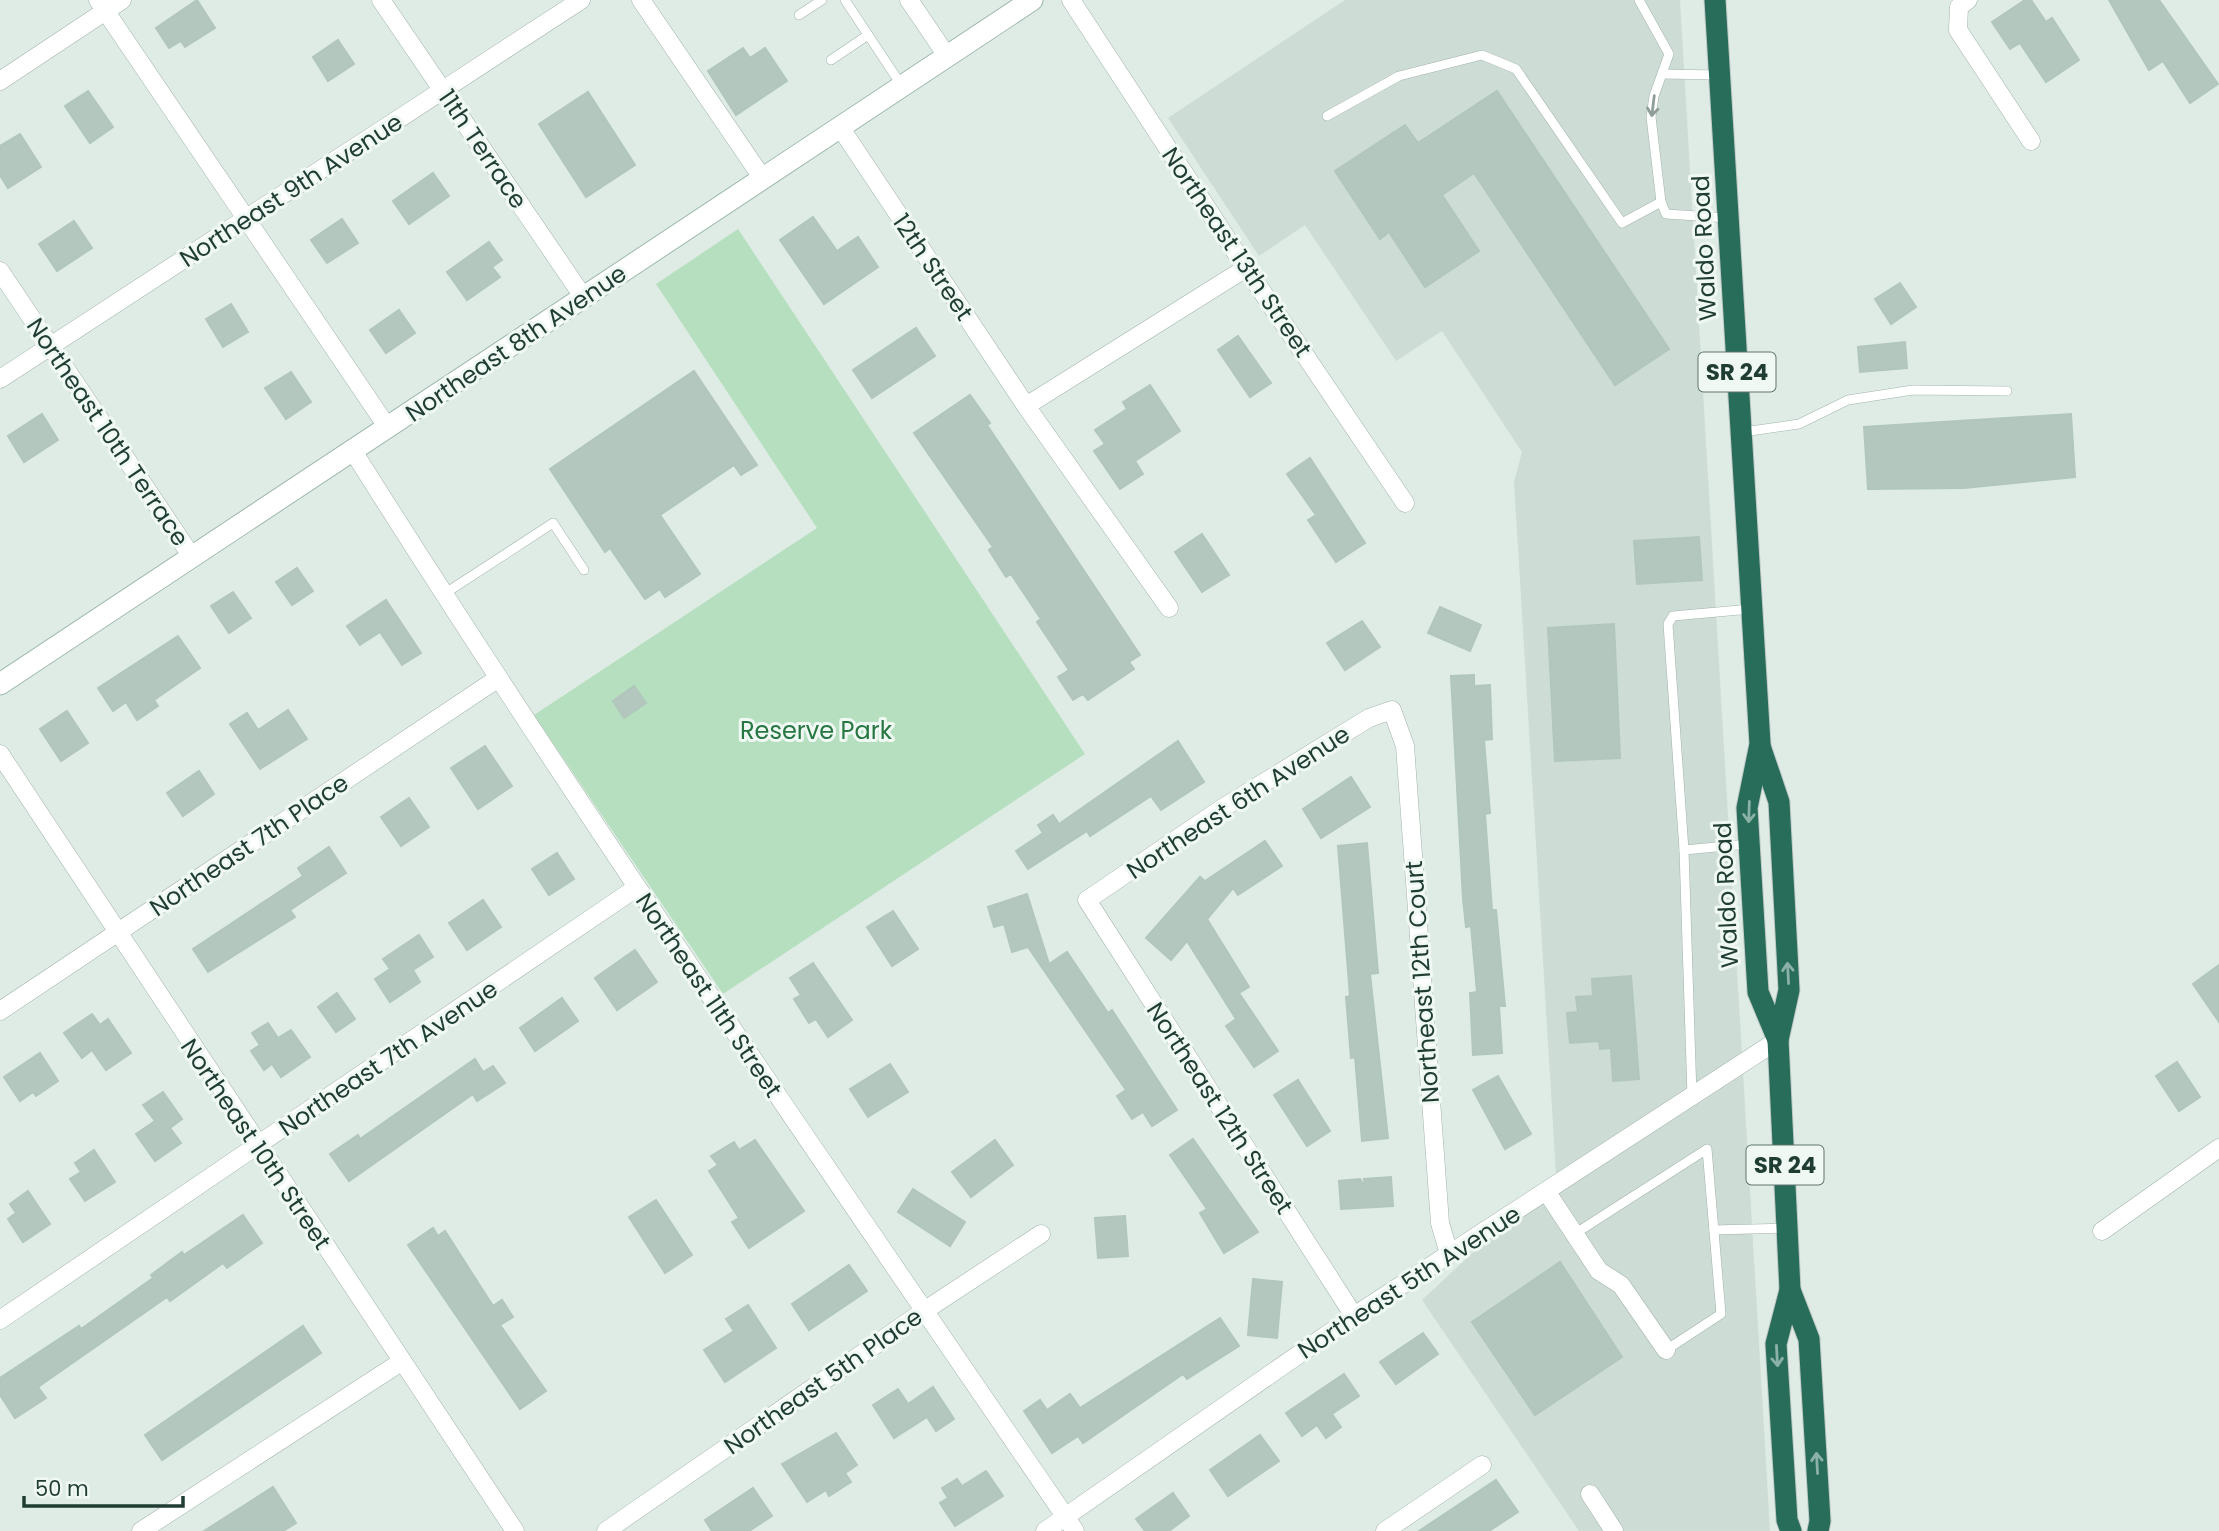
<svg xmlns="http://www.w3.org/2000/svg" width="2219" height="1531" font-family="Poppins,sans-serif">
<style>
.built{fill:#cddcd4}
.green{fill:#b6dfbf}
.building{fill:#b4c7be;stroke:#b1c6bc;stroke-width:2}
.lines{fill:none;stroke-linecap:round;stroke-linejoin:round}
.lane-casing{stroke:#a2b4ac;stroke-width:10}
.street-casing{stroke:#a2b4ac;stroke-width:19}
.secondary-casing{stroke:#9db8ad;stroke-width:23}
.highway-casing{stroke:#c0c9c6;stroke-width:23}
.lane{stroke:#fff;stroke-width:9}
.street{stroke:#fff;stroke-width:18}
.secondary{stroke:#fff;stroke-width:21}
.highway{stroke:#286c5a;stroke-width:21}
.oneway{stroke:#8f9e99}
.oneway2{stroke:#8cb2a7}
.labels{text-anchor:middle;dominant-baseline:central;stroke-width:6;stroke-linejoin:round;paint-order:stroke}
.shield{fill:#f0f8f4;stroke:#5e756d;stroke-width:2}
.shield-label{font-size:23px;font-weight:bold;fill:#1f3d33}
.street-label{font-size:24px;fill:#1f3d33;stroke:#f0f8f4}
.park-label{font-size:24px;fill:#267741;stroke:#f0f8f4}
</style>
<rect width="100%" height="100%" fill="#dfece5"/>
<polygon class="built" points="1345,0 1680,0 1770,1531 1579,1531 1422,1300 1556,1175 1514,482 1522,452 1442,331 1396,361 1305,225 1259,256 1168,118"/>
<polygon class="green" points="738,229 1085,754 723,994 534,715 817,528 656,284"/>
<g class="building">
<polygon points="197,0 215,28 185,47 181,41 169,48 156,28"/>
<polygon points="2025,0 2031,0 2046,22 2052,18 2079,60 2046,82 2020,43 2010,49 1992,22"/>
<polygon points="2109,0 2159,0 2218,84 2190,103 2163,61 2149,70"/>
<polygon points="338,40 354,64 328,81 313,57"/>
<polygon points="743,48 750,58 765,48 787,81 736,115 708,71"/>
<polygon points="88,91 113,127 90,143 65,106"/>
<polygon points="1497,91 1669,349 1615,385 1474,173 1442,195 1479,251 1425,287 1389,232 1380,239 1335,171 1405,125 1418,143"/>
<polygon points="588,92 635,165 586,197 539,124"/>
<polygon points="20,134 41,167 8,188 0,175 0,146"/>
<polygon points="433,173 449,196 409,224 393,201"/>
<polygon points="813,217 837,251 858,237 878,267 824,304 780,240"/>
<polygon points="342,219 358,243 327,263 311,240"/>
<polygon points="74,221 92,248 57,271 39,244"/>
<polygon points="489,242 502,260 492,267 500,277 467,300 447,272"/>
<polygon points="1900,283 1916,307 1891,324 1875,299"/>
<polygon points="231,304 248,332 223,347 206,319"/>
<polygon points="399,310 415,333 386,353 370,330"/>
<polygon points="916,328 935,356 872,398 853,370"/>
<polygon points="1238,336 1271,383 1250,397 1218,350"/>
<polygon points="1905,342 1907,368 1860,372 1858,347"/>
<polygon points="694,371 757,465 741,475 734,465 660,515 700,574 665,597 660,589 645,599 610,548 605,552 550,469"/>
<polygon points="291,372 311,402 286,419 265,388"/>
<polygon points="1150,385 1180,431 1135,461 1143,474 1120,489 1094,451 1105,444 1095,430 1127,409 1123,402"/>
<polygon points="970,395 990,423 987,425 1140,655 1129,662 1134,669 1088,700 1083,694 1073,700 1058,677 1069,670 1037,622 1041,619 1011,574 1006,577 989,550 993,547 914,433"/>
<polygon points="42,414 58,440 24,462 8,436"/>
<polygon points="2071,414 2075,477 1964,488 1868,489 1864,427"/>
<polygon points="1310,458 1365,543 1336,562 1308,520 1316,515 1287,474"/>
<polygon points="1202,534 1229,575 1202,592 1175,552"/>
<polygon points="1699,537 1702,580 1637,584 1634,541"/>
<polygon points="297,568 313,591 292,605 276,582"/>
<polygon points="233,592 251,618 229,633 211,606"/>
<polygon points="386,600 421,653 402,665 380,632 360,645 347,626"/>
<polygon points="1440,607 1481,625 1470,651 1428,633"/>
<polygon points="1362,621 1380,647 1345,670 1327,643"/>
<polygon points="1614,624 1620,758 1555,761 1548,628"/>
<polygon points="178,636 200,668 154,700 158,706 137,720 126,702 113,711 98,688"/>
<polygon points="1474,675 1474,686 1490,685 1492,739 1484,740 1490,813 1485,814 1492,910 1496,910 1505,1006 1499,1006 1502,1053 1473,1055 1470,993 1477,992 1471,926 1466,927 1463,899 1451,676"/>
<polygon points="634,686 646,703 624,718 613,701"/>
<polygon points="288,710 307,739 260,769 230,724 247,713 258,730"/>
<polygon points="67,711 88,743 61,761 40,729"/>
<polygon points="1178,741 1204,782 1161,810 1151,796 1090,836 1087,831 1028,869 1016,851 1043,833 1038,825 1053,815 1059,824"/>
<polygon points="485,746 512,786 478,809 451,768"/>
<polygon points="199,771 214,794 183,816 167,793"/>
<polygon points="1351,777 1370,807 1321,838 1303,809"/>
<polygon points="409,798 429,827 401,846 381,817"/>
<polygon points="1265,841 1282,866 1238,895 1233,888 1207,919 1249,987 1239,993 1278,1051 1254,1067 1226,1026 1236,1019 1187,941 1171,960 1146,938 1200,877 1205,881"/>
<polygon points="1367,843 1378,973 1370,974 1388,1138 1362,1141 1355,1057 1351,1058 1346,997 1350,996 1338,846"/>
<polygon points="329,847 346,873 290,910 295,917 208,972 193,949 303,876 298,868"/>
<polygon points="557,853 574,879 549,895 532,869"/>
<polygon points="1027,894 1049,964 1067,952 1108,1013 1112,1010 1177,1110 1152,1126 1143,1112 1132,1119 1117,1096 1126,1090 1028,947 1012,952 1004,924 994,927 988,907"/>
<polygon points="483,900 501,927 467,950 449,923"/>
<polygon points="893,911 918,949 892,966 867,927"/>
<polygon points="419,935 433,957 413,970 420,982 390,1002 375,979 390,969 383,959"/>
<polygon points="635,950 657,982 617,1010 595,978"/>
<polygon points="813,963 852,1020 828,1037 816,1019 809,1023 794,999 801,995 790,978"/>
<polygon points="2219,965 2219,1022 2193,984"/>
<polygon points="1631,976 1639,1079 1613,1081 1611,1048 1600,1049 1599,1041 1570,1043 1567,1013 1578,1012 1576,997 1593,996 1592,979"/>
<polygon points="337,993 355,1019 336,1032 318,1007"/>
<polygon points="562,998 578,1021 535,1051 520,1028"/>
<polygon points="92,1014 100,1025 108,1019 131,1053 106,1070 92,1050 82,1058 64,1033"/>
<polygon points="268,1023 278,1038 291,1030 310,1057 281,1077 272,1064 264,1070 251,1051 260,1045 252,1033"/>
<polygon points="40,1053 58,1081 36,1096 33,1092 20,1101 4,1077"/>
<polygon points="475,1059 483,1072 493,1066 505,1083 477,1101 473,1094 349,1181 330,1154 358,1135 360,1139"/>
<polygon points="2177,1062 2200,1097 2179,1111 2156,1076"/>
<polygon points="890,1064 908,1092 868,1117 850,1089"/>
<polygon points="1498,1076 1531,1134 1505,1149 1473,1090"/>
<polygon points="1298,1080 1330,1131 1307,1146 1274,1095"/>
<polygon points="163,1092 182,1119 170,1128 181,1143 155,1161 136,1134 155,1121 143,1105"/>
<polygon points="1193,1139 1258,1232 1224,1253 1200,1213 1207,1209 1170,1155"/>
<polygon points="755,1140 804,1211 749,1248 732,1222 739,1218 709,1171 718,1165 711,1156 734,1142 739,1150"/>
<polygon points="995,1140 1013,1165 971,1197 952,1172"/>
<polygon points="94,1150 115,1182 85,1201 70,1179 81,1172 75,1163"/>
<polygon points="1391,1177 1393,1206 1341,1209 1339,1181 1360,1179 1365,1187 1364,1179"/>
<polygon points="913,1189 965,1222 950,1246 898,1212"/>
<polygon points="28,1191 50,1224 23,1242 8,1219 16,1213 10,1204"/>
<polygon points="656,1200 692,1255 665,1273 629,1217"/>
<polygon points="243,1215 262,1243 227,1268 223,1263 170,1301 167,1297 38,1387 46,1398 15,1418 0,1395 0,1378 79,1326 81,1329 153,1278 151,1275 182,1252 184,1255"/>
<polygon points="1125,1216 1128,1256 1098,1258 1095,1218"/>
<polygon points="433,1228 438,1236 445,1231 493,1306 502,1300 513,1317 500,1325 546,1391 520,1409 408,1245"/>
<polygon points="1560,1262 1622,1357 1535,1415 1472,1322"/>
<polygon points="849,1265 867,1291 809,1330 792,1304"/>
<polygon points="1253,1279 1282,1282 1277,1338 1248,1335"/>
<polygon points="748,1305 776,1348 725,1382 704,1350 734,1331 726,1319"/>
<polygon points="1220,1318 1239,1346 1187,1379 1183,1374 1083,1443 1078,1436 1052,1453 1024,1411 1040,1400 1047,1410 1070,1394 1080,1408"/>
<polygon points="303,1326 321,1353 162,1460 145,1435"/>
<polygon points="1423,1333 1438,1354 1396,1384 1380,1362"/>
<polygon points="1344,1374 1359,1396 1332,1414 1341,1427 1326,1438 1317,1425 1302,1436 1286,1413"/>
<polygon points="933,1387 954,1419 936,1431 927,1417 894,1438 873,1405 898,1389 908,1404"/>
<polygon points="836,1433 857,1465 845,1473 851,1482 829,1496 826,1490 807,1502 782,1464"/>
<polygon points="1260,1435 1279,1461 1228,1496 1210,1470"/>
<polygon points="986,1471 1003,1496 955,1526 940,1503 948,1498 942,1488 957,1479 962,1486"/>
<polygon points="1496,1480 1518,1512 1489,1531 1419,1531"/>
<polygon points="273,1487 296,1523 283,1531 204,1531"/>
<polygon points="753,1488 772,1516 749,1531 712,1531 705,1520"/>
<polygon points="1173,1493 1189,1516 1169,1531 1145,1531 1136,1519"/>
</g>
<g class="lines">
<defs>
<g id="lane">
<polyline points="845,0 902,86"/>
<polyline points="1639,0 1669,54 1654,96 1651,117 1661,202 1666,214 1728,218"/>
<polyline points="799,15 822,0"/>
<polyline points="831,60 868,35"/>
<polyline points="1663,74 1718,75"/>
<polyline points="1327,116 1399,76 1482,55 1516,69 1622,223 1661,202"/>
<polyline points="1743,432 1799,424 1848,400 1913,390 2007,391"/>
<polyline points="444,594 553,523 584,570"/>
<polyline points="1684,850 1748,844"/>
<polyline points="1692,1096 1684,850 1668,624 1673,616 1751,609"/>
<polyline points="1714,1230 1786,1228"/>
<polyline points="1576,1233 1707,1149 1721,1314 1666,1350"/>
</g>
<g id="street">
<polyline points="98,0 388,428"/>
<polyline points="381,0 584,298"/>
<polyline points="641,0 763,179"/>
<polyline points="909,0 947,56"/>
<polyline points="1071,0 1246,268 1405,503"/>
<polyline points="1968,0 1959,7 1958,30 2031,141"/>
<polyline points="0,81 122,0"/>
<polyline points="840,127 1026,406 1169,608"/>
<polyline points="0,271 192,557"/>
<polyline points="0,379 581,0"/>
<polyline points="1026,406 1246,268"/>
<path d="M353,451C584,818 831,1173 1075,1531"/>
<polyline points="0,754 515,1531"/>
<polyline points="0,1011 497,679"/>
<polyline points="1546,1191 1599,1271 1621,1285 1666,1350"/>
<polyline points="2102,1231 2219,1148"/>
<polyline points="1354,1316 1087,900 1221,809 1369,718 1392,710 1405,746 1440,1223 1449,1254"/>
<polyline points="0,1320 636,888"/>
<polyline points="1590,1494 1614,1531"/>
<polyline points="141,1531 401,1362"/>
<polyline points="606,1531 924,1311 1041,1234"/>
<polyline points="1045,1531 1354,1316 1778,1040"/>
<polyline points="1385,1531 1482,1465"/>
</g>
<polyline id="secondary" points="0,684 1032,0"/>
<g id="highway">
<polyline points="1715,0 1760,744 1747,808 1758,992 1778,1040"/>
<polyline points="1760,746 1779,802 1789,990 1778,1040 1790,1290 1776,1344 1787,1520 1791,1531"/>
<polyline points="1790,1290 1809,1339 1820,1521 1818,1531"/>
</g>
</defs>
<use href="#lane" class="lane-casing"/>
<use href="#street" class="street-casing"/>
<use href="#secondary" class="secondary-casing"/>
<use href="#highway" class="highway-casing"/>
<use href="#lane" class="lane"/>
<use href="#street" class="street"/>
<use href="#secondary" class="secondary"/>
<use href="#highway" class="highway"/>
</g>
<defs><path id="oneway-shaft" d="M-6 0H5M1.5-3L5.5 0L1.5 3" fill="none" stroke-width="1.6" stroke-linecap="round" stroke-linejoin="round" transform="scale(1.75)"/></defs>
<use class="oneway" href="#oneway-shaft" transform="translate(1653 106) rotate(97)"/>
<g class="oneway2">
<use href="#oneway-shaft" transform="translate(1749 812) rotate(92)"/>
<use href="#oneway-shaft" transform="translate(1788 973) rotate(-93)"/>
<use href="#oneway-shaft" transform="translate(1777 1356) rotate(87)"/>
<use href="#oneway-shaft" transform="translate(1817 1463) rotate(-93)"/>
</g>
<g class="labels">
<g class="shield">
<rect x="1698.5" y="352.5" width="77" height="39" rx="5"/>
<rect x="1746.5" y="1145.5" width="77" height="39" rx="5"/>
</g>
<g class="shield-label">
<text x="1737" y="372">SR 24</text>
<text x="1785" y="1165">SR 24</text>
</g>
<g class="street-label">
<text transform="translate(483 149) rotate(56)">11th Terrace</text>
<text transform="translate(291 190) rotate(-33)">Northeast 9th Avenue</text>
<text transform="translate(1704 248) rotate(-93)">Waldo Road</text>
<text transform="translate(1237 252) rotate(56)">Northeast 13th Street</text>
<text transform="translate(933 267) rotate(56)">12th Street</text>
<text transform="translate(516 343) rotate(-34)">Northeast 8th Avenue</text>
<text transform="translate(108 432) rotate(56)">Northeast 10th Terrace</text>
<text transform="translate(1238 802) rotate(-33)">Northeast 6th Avenue</text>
<text transform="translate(249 845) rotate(-34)">Northeast 7th Place</text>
<text transform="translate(1726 895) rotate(-93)">Waldo Road</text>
<text transform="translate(1422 982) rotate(-94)">Northeast 12th Court</text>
<text transform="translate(709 995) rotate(56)">Northeast 11th Street</text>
<text transform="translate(388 1058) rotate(-34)">Northeast 7th Avenue</text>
<text transform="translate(1220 1108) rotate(57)">Northeast 12th Street</text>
<text transform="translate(256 1144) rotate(56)">Northeast 10th Street</text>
<text transform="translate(1409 1282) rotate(-33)">Northeast 5th Avenue</text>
<text transform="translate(823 1381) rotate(-35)">Northeast 5th Place</text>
</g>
<g class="park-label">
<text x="816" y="730">Reserve Park</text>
</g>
</g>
<path d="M24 1496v10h159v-10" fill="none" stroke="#1f3d33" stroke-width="3.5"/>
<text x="35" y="1496" font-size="21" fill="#1f3d33" stroke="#f0f8f4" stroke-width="5" paint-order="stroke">50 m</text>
</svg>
